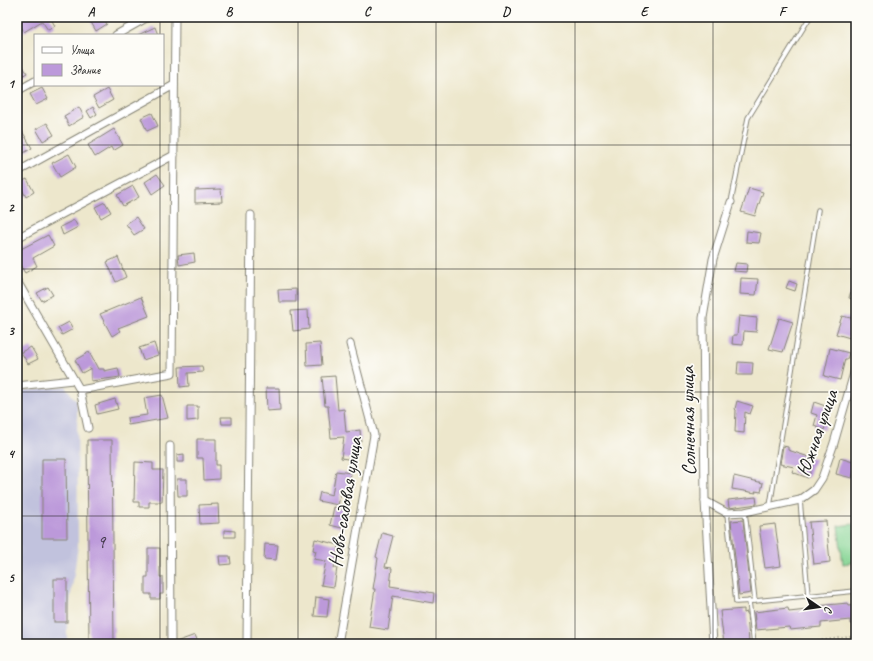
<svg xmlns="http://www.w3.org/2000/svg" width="873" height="661" font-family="Caveat,sans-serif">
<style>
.industrial{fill:#c1c2dd}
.green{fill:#84d493;stroke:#507858}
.building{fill:#bc99da}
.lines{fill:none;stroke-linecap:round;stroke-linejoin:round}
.lane-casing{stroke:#848274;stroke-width:5.5}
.street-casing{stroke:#848274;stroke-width:9}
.path{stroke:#848274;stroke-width:1.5;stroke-dasharray:1 3;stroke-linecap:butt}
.lane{stroke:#fff;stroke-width:3.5}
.street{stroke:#fff;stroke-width:7}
.grid{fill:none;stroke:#1c1c1c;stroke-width:1;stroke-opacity:0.55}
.labels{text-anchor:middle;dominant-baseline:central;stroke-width:3.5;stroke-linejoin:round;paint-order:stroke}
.number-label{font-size:18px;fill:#443b4c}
.street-label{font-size:20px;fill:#1c1c1c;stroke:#fdfcf7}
.neatline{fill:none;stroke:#1c1c1c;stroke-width:1.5}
.grid-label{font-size:13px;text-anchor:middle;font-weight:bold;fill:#1c1c1c}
</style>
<rect width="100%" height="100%" fill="#fdfcf7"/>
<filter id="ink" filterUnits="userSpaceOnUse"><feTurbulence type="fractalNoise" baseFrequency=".025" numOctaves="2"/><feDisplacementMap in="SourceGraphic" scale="8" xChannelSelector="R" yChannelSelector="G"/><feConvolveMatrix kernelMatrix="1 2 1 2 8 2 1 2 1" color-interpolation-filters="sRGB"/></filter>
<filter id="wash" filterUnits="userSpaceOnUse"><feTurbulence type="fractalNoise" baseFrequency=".012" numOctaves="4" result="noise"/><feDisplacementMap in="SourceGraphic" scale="16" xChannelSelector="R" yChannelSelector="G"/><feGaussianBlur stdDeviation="0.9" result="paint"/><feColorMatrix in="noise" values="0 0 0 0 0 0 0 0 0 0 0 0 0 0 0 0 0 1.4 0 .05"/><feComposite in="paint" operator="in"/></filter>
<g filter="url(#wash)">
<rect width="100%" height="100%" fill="#ede7cc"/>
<polygon class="industrial" points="65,386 77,402 78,546 67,622 67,644 17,644 17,391"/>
<polygon class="green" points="854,524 856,562 843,564 838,526"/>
<g id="blocks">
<g class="building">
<polygon points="25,17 50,17 55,26 48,30 42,21 24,32 18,21"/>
<polygon points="88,17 103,17 107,24 96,31"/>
<polygon points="155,27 158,35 138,35"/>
<polygon points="17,56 27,73 20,77 17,72"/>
<polygon points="42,88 48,99 36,105 30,94"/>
<polygon points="107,89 113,100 99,108 93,97"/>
<polygon points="79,107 84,117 69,126 64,116"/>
<polygon points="93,107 97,114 91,118 87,111"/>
<polygon points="152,113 158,126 147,131 141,118"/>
<polygon points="47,123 54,135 43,141 36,129"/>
<polygon points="114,129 123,145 113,151 111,147 95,157 88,145"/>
<polygon points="22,131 32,148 17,157 17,133"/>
<polygon points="69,154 76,167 60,177 52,163"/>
<polygon points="157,174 165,185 152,194 145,182"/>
<polygon points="27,179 34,192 26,197 19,183"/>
<polygon points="133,186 139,197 123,206 117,195"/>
<polygon points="749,188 763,192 755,216 741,212"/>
<polygon points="221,189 222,202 195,203 195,190"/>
<polygon points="105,202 111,212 101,218 95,207"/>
<polygon points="136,217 144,229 134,235 126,224"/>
<polygon points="74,220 78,227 63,235 60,227"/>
<polygon points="747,231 761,233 759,243 746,242"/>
<polygon points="48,235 54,246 33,258 37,266 25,273 17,260 17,251"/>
<polygon points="194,253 195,262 179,265 178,255"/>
<polygon points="118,257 126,277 116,282 107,262"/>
<polygon points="736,263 747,264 746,272 734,271"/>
<polygon points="741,278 758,279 756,295 740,294"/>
<polygon points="854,280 856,280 856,300 849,298"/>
<polygon points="789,281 797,284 795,291 786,288"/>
<polygon points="48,287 53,295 42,301 37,293"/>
<polygon points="296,289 296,302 279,302 278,290"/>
<polygon points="141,297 149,316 118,328 120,331 112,336 100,314"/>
<polygon points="308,310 309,329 293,331 291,311"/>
<polygon points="739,316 757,318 756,332 744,331 743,345 732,344 733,335 737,335"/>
<polygon points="842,316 855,319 850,338 836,334"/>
<polygon points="779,318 793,322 783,352 769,349"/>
<polygon points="69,322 73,329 62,335 58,328"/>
<polygon points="154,343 158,355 143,360 139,348"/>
<polygon points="320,343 322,365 307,366 306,344"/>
<polygon points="31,347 38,359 28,364 21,352"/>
<polygon points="830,348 849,353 847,359 845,359 840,380 824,376"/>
<polygon points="89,352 98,369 104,369 104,371 118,368 120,377 91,381 91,368 82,373 75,360"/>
<polygon points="738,362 753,363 752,375 737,375"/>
<polygon points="202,366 203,372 188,373 189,386 180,387 179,367"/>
<polygon points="335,376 338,410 344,409 346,432 360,430 361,441 356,441 354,460 341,458 344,437 331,438 328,406 325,406 322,377"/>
<polygon points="266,388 279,388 280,410 267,411"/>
<polygon points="162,395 168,418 128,425 127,418 147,415 144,398"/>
<polygon points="115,399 118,409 97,414 95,405"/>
<polygon points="737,401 753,406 750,414 745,412 744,433 735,432 736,410 735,409"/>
<polygon points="814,402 831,408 824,430 814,426 817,415 811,413"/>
<polygon points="187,406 198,406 198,420 187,421"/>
<polygon points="221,417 232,417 232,424 222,424"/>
<polygon points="197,439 216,439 216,465 219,465 219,479 204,480 203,458 197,458"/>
<polygon points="87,440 112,440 114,644 89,644"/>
<polygon points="783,446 788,447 788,450 815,459 808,478 792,472 794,467 780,464"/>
<polygon points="184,454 184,462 177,462 177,455"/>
<polygon points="840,458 856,463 852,478 836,474"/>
<polygon points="42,459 66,459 67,538 42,538"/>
<polygon points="135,462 153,463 153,470 163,470 162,502 149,502 149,507 139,507 139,502 134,502"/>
<polygon points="336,471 351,473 348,494 341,493 338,505 318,501 320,492 332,495"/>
<polygon points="734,476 763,483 761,492 755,491 756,493 732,489"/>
<polygon points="177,479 187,479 187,496 178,496"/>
<polygon points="756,497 757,504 729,508 728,500"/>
<polygon points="218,504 219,523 200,524 199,505"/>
<polygon points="334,507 346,510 342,528 330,525"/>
<polygon points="743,520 751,593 739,595 731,521"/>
<polygon points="826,521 830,562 814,564 809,522"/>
<polygon points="775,524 781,566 765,568 759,526"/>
<polygon points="224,530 235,531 235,537 224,537"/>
<polygon points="382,533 393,536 385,567 392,568 390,586 434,593 433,603 393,596 388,630 369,627 375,589 373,589 378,558 376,557"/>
<polygon points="315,539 339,545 334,568 337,568 334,587 321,585 326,561 314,559 316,551 313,550"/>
<polygon points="265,544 278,545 276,560 264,559"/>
<polygon points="148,548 160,548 160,577 163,577 163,594 160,594 160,599 151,599 151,594 145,594 145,577 148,577"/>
<polygon points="219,556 230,556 231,564 220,565"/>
<rect x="54" y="579" width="13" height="43"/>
<polygon points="316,597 329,599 327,617 314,616"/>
<polygon points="848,603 849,606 856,605 856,624 850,624 850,620 821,623 821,627 790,630 789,627 756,630 754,612 788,608 789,612 816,609 816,606"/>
<polygon points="744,609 744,613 747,612 749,644 724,644 720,611"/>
<polygon points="195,635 199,644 176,644 176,642"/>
</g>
</g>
</g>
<g filter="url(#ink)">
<use href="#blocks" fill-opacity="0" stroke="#848274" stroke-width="1"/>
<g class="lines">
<defs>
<g id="lane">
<polyline points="731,202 748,118 810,17"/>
<polyline points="800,500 808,595"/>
<polyline points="770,506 818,210"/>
<polyline points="745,512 755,601 856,591"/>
<polyline points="727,513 736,602 755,601"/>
<polyline points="749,601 754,644"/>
</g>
<g id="street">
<polyline points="116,35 148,17"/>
<polyline points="17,91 35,81"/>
<polyline points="17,172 174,85"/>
<polyline points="17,238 174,155"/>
<polyline points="17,281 80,390 88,428"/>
<polyline points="17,386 73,380"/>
<polyline points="80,390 172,373 175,17"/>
<polyline points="170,446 171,644"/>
<polyline points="705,501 727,513 745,512 800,500 814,490 822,478 834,443 856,366"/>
<polyline points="247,644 251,215"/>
<polyline points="338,644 374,435 350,344"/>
<polyline points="713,644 705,501 703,318 713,259 731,202"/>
</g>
</defs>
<use href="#lane" class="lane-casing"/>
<use href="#street" class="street-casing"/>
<polyline class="path" points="790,644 856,636"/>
<use href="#lane" class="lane"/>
<use href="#street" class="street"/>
</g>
</g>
<path class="grid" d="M160,17V35M298,17V644M436,17V644M575,17V644M713,17V644M160,85V644M17,145H856M17,269H856M17,392H856M17,516H856"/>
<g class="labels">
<g class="number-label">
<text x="101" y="542">9</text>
</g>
<g class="street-label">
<text transform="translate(688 421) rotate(-91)">Солнечная улица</text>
<text transform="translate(817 433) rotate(-71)">Южная улица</text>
<text transform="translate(345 502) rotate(-81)">Ново-садовая улица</text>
</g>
</g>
<rect width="873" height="661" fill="none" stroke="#fdfcf7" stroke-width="44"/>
<rect x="34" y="34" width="130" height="52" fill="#fdfcf7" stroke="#a3a29f"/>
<rect x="42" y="47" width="20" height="6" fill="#ffffff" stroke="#a3a29f"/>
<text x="70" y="54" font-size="12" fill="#1c1c1c">Улица</text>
<rect x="42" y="64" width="20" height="12" fill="#bc99da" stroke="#a3a29f"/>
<text x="70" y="74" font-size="12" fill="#1c1c1c">Здание</text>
<g transform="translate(819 607) rotate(103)" stroke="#fdfcf7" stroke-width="3" paint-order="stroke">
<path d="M0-3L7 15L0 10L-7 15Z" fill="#1c1c1c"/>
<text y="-6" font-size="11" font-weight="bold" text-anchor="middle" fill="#1c1c1c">С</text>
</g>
<rect x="22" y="22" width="829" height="617" class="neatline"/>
<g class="grid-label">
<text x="91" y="16">A</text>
<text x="229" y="16">B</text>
<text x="367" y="16">C</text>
<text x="506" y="16">D</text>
<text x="644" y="16">E</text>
<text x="782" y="16">F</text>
<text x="11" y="88">1</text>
<text x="11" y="212">2</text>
<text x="11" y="335">3</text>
<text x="11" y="458">4</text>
<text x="11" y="582">5</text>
</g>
</svg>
